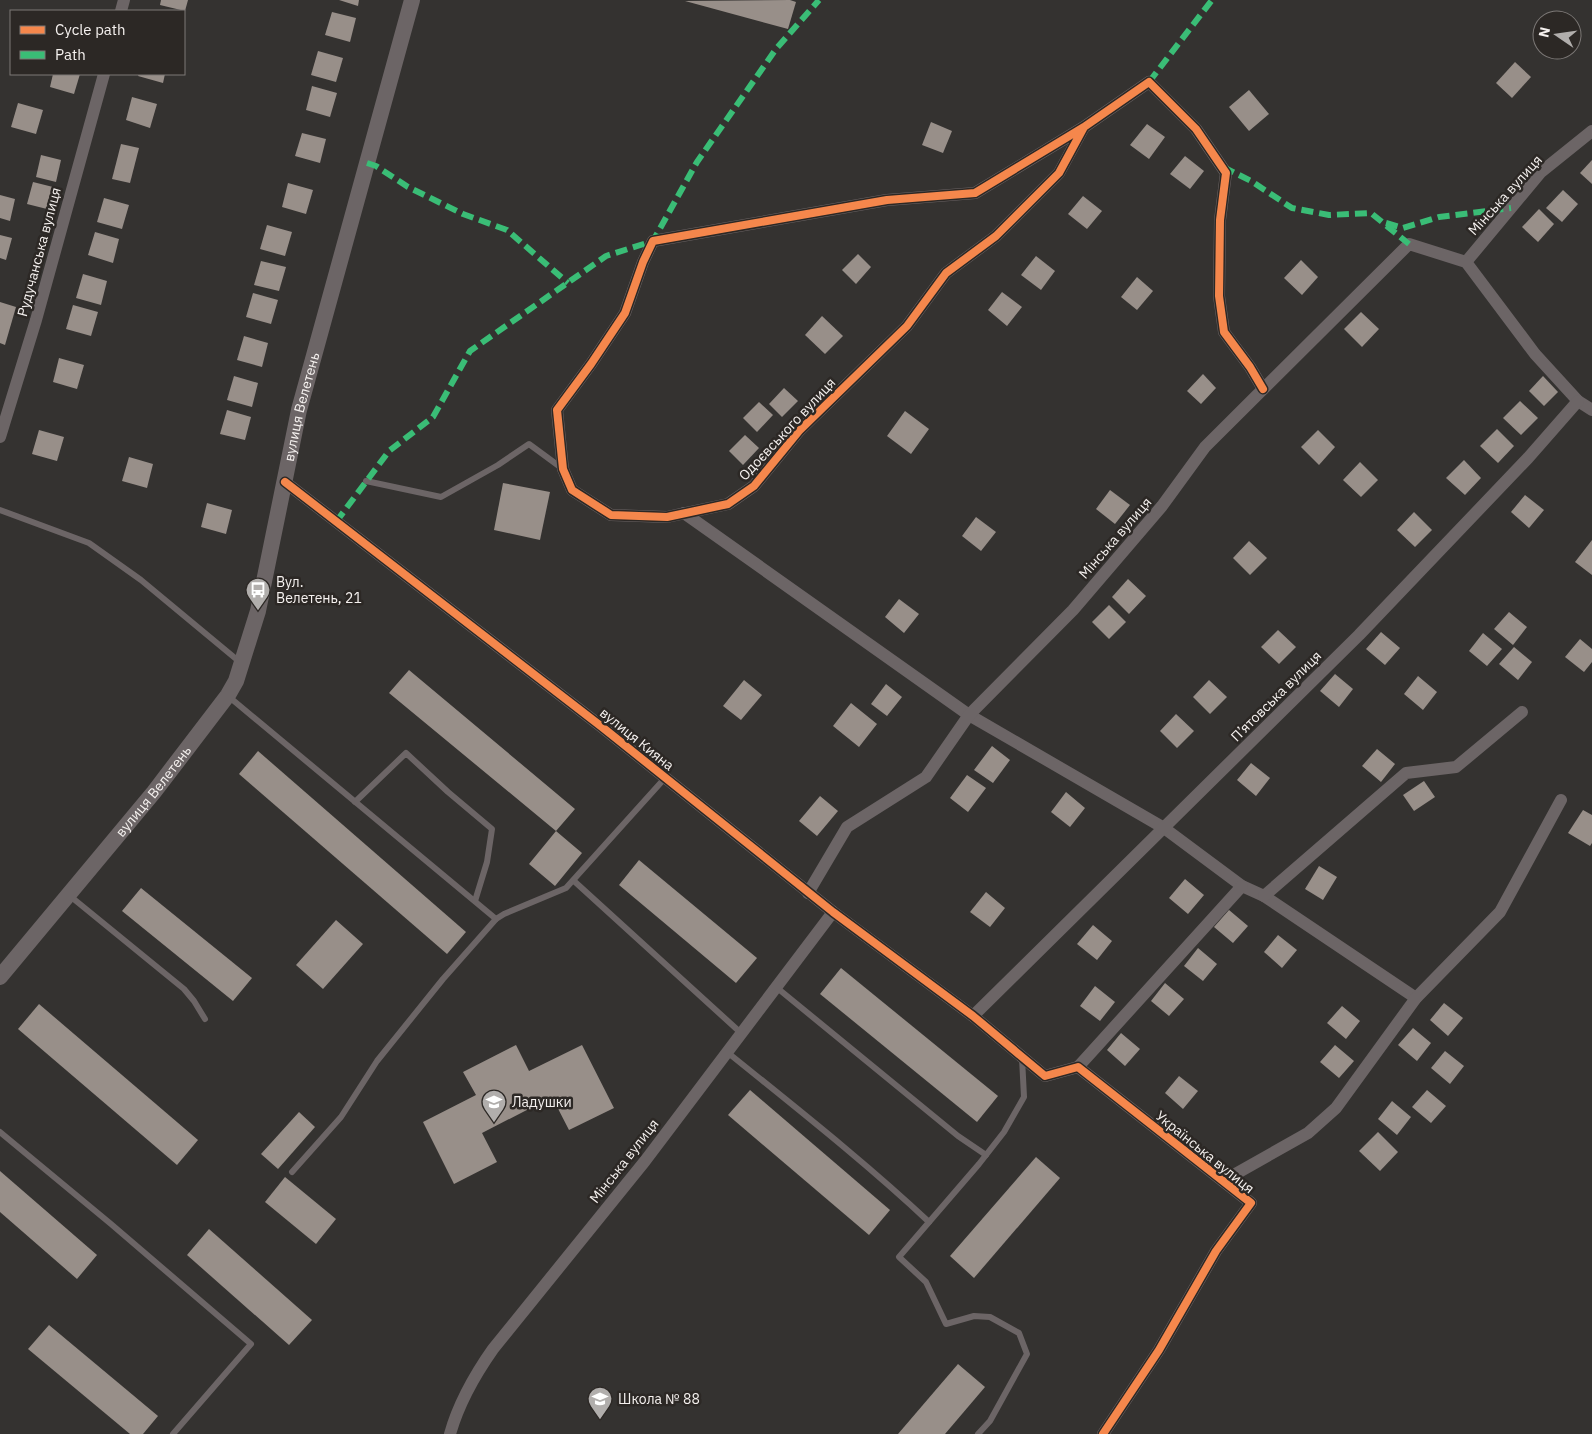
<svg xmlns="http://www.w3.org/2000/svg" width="1592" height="1434" font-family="'IBM Plex Sans',sans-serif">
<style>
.building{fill:#988f89}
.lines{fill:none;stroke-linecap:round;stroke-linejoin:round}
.service{stroke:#6c6566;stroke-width:6}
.minor{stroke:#6c6566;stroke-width:12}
.tertiary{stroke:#6c6566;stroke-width:16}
.quiet{stroke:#3abd76;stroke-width:6;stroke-dasharray:12 6;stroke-linecap:butt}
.cycleway-casing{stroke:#2c2825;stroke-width:11}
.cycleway{stroke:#f5874c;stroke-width:8}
.labels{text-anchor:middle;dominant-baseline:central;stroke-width:5;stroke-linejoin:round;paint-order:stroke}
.street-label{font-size:14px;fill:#f5f1ef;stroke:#2c2825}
.poi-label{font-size:14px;fill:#f5f1ef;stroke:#2c2825;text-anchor:start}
</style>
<rect width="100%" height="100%" fill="#343230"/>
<g class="building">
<polygon points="161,0 188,0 185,11 160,5"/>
<polygon points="339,0 359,0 358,6"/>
<polygon points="790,0 796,2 788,29 685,1"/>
<polygon points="332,12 356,18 350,42 325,35"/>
<polygon points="318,51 343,58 336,82 311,75"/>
<polygon points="1515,62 1531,77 1512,98 1496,83"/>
<polygon points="53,74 80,74 74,94 50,87"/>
<polygon points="139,74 165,74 163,83 138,76"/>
<polygon points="312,86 337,93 330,117 306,110"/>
<polygon points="1249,90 1269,114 1249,131 1229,107"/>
<polygon points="132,97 157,104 150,128 126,120"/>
<polygon points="18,103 43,110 36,134 11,127"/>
<polygon points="931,122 952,131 943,153 922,145"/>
<polygon points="1147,124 1165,137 1149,159 1130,145"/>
<polygon points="302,133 326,139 320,163 295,156"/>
<polygon points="121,144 139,148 130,183 112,179"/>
<polygon points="41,155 61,160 56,182 36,177"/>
<polygon points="1185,156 1204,171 1190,189 1170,174"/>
<polygon points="1592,160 1592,184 1580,173"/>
<polygon points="33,182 53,187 47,209 27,204"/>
<polygon points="288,183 313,190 306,214 282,207"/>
<polygon points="1563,190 1578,204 1562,222 1546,208"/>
<polygon points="0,195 15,199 10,221 0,218"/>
<polygon points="1083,196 1102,211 1087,229 1068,214"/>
<polygon points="104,198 129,205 122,229 97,222"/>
<polygon points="1539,209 1554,224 1538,242 1522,227"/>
<polygon points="267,225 292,232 285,256 260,249"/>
<polygon points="95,232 119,239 113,263 88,255"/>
<polygon points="0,235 12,238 6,260 0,258"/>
<polygon points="858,254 871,267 856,284 842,270"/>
<polygon points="1036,256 1055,271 1041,290 1021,275"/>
<polygon points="1301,260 1318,277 1302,295 1284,278"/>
<polygon points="261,261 286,267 279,291 254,285"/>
<polygon points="83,274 107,281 101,305 76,298"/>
<polygon points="1137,277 1153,291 1137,310 1121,297"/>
<polygon points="1002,292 1022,307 1007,326 988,310"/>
<polygon points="253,293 278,300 271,324 246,317"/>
<polygon points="0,302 16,307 5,345 0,343"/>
<polygon points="73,305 98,312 91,336 66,329"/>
<polygon points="1361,312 1379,329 1362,347 1344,329"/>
<polygon points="822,316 843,336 825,354 805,335"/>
<polygon points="244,336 268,343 262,367 237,360"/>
<polygon points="59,358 84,365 77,389 53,382"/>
<polygon points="1203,374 1216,388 1201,404 1187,391"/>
<polygon points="234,376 258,383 252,407 227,400"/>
<polygon points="1543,376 1558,392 1544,406 1529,391"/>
<polygon points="784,388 798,401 782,417 769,404"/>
<polygon points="1520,401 1538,418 1521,435 1503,418"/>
<polygon points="759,402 773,415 757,432 743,418"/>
<polygon points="227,410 251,417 245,440 220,434"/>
<polygon points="905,411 929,429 911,454 887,436"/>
<polygon points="1497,429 1514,446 1498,463 1480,446"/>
<polygon points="39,430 64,437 57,461 32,454"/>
<polygon points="1318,430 1335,447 1319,465 1301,447"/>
<polygon points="745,435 759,448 743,465 729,451"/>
<polygon points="129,457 153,464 147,488 122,481"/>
<polygon points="1464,460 1481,478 1465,495 1446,478"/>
<polygon points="1360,462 1378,480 1361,497 1343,480"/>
<polygon points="503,483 550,492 540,540 494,530"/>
<polygon points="1110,490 1130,505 1115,524 1096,509"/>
<polygon points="1525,495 1544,510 1529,528 1511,512"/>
<polygon points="207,503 232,510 226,534 201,527"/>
<polygon points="1414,512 1432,530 1415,547 1397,530"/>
<polygon points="976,517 996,532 981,551 962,536"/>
<polygon points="1592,540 1592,575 1575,562"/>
<polygon points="1249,541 1267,558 1250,575 1233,558"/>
<polygon points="1128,579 1146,596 1129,614 1112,597"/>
<polygon points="899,599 919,614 904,633 885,617"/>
<polygon points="1109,605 1126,622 1109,639 1092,622"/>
<polygon points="1509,612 1527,627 1513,645 1494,629"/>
<polygon points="1278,630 1296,647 1279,664 1261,647"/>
<polygon points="1381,632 1400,648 1385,665 1366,649"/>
<polygon points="1483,633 1502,649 1487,666 1469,651"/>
<polygon points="1580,639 1592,649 1592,662 1584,672 1565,657"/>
<polygon points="1514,647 1532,662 1518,680 1499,664"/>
<polygon points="409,670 575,809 556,831 582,853 555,886 529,864 556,831 389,693"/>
<polygon points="1335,674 1353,689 1339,707 1320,691"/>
<polygon points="1418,676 1437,692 1423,710 1404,694"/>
<polygon points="744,680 762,695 741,720 723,706"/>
<polygon points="1209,680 1227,697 1210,714 1193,697"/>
<polygon points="886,684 902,697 887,716 871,704"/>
<polygon points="851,703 877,724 859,747 833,726"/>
<polygon points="1176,714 1194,731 1177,748 1160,731"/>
<polygon points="992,746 1010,760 993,783 974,770"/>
<polygon points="1377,749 1395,764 1381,782 1362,766"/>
<polygon points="258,751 466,932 447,954 239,774"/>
<polygon points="1251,763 1270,778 1256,796 1237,780"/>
<polygon points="967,775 986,788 968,812 950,798"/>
<polygon points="1424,781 1435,797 1414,811 1403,795"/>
<polygon points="1066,792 1085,808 1070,827 1051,812"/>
<polygon points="820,796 838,811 817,836 799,821"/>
<polygon points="1583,810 1592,815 1592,843 1590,846 1568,833"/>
<polygon points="639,860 757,958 736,983 619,885"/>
<polygon points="1319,866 1337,877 1323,900 1305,889"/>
<polygon points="1185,879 1204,895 1188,914 1169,898"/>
<polygon points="141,888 252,978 233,1001 122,911"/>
<polygon points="986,892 1005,908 990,927 970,912"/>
<polygon points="1229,910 1248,926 1233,943 1214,927"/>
<polygon points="336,920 363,944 323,989 296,965"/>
<polygon points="1093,925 1112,941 1097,960 1077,944"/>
<polygon points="1278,935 1297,950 1282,968 1264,952"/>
<polygon points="1198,948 1217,964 1203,981 1184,966"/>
<polygon points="841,968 998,1096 977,1122 820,994"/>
<polygon points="1165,983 1184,999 1169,1016 1151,1001"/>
<polygon points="1095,986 1115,1002 1100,1021 1080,1006"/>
<polygon points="1444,1003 1463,1018 1448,1036 1430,1020"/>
<polygon points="39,1004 198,1140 177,1165 18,1029"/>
<polygon points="1342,1006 1360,1021 1346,1039 1327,1023"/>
<polygon points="1413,1028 1431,1043 1417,1061 1398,1045"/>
<polygon points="1121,1033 1140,1049 1125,1066 1107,1050"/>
<polygon points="516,1045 529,1071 582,1045 614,1108 569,1130 552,1097 482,1133 497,1162 454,1184 423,1122 476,1095 463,1072"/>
<polygon points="1335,1045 1354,1061 1339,1078 1320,1062"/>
<polygon points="1445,1051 1464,1066 1450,1084 1431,1068"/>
<polygon points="1179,1076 1198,1091 1183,1109 1165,1093"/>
<polygon points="750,1090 890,1210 869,1235 728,1115"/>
<polygon points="1427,1090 1446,1106 1431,1123 1412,1107"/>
<polygon points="1392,1101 1411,1117 1397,1135 1378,1119"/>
<polygon points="299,1112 315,1127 278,1169 261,1154"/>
<polygon points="1378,1132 1398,1152 1380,1171 1359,1151"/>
<polygon points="1036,1157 1060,1178 974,1278 950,1256"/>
<polygon points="0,1171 97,1255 77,1279 0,1212"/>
<polygon points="285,1177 336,1219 316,1244 265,1202"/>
<polygon points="209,1229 312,1320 289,1345 187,1255"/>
<polygon points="49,1325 158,1416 143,1434 130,1434 28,1349"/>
<polygon points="958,1364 985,1387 945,1434 898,1434"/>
</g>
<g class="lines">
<g class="service">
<polyline points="366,481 441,497 498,465 529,444 563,469"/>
<polyline points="0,510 89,543 141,580 241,663"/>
<polyline points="228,696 496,919"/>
<polyline points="355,802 406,753 448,792 492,829 487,862 475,901"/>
<polyline points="574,881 741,1033"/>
<polyline points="70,896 184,989 194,1001 205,1019"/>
<polyline points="776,987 958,1136 986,1155"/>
<path d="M727,1052C795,1107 865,1162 929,1222"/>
<polyline points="0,1132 111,1224 251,1344 173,1434"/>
<polyline points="292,1172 341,1117 377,1061 443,979 496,919 504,914 566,888 665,778"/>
<polyline points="978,1434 990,1421 1027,1354 1019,1333 990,1317 974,1316 946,1324 926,1282 899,1257 979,1164 1004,1132 1024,1097 1022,1058"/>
</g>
<g class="minor">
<polyline points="121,11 124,0"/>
<polyline points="1084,127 975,193 887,200 653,241 643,262 625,313 591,364 557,410 563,469 572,490 611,515 667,517 728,504 754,486 799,431 907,326 946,273 996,236 1059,173 1084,127 1149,82 1196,129 1226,173 1220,220 1219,296 1224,332 1250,367 1263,389"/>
<polyline points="1466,262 1541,172 1592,131"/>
<polyline points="0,437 36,320 104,74"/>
<polyline points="285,482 602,727 833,912 973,1016 1045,1076 1078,1067 1251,1203 1216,1251 1159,1350 1103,1434"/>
<polyline points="684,513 969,715 1164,828 1242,886 1264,896 1416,998"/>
<polyline points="808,893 847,827 926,777 969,715 1073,610 1162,506 1205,447 1409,244 1466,262 1535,354 1578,401 1592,410"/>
<polyline points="1264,896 1406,773 1456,767 1522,712"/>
<polyline points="973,1016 1359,635 1528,458 1578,401"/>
<polyline points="1078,1067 1242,886"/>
<polyline points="1223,1181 1308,1133 1336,1108 1416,998 1500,912 1561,800"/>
<path d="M450,1434C459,1402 474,1376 493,1349L645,1161L833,912"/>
</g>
<path class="tertiary" id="s1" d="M0,977L154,792L228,695L236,681L258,611L299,410L412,0"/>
<g class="quiet">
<polyline points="1149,82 1212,0"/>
<polyline points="367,163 376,166 408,187 463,214 507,230 568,283"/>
<polyline points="1223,167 1251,181 1292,208 1329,215 1371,213 1409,244"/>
<polyline points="1386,223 1403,228 1439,217 1511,208"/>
<polyline points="336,522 389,451 433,417 470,351 606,256 653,241 697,162 776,49 819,0"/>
</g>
<defs>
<g id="cycleway">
<polyline points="1084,127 975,193 887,200 653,241 643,262 625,313 591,364 557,410 563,469 572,490 611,515 667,517 728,504 754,486 799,431 907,326 946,273 996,236 1059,173 1084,127 1149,82 1196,129 1226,173 1220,220 1219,296 1224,332 1250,367 1263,389"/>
<polyline points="285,482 602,727 833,912 973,1016 1045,1076 1078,1067 1251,1203 1216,1251 1159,1350 1103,1434"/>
</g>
</defs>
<use href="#cycleway" class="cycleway-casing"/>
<use href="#cycleway" class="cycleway"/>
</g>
<defs>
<symbol id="bus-pin" viewBox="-11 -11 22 30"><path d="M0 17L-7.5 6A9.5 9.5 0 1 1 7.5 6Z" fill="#b1aeac" stroke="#2c2825"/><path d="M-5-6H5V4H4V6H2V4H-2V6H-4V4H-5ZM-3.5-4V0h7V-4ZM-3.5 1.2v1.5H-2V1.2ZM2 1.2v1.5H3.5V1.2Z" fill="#fff"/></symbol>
<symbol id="school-pin" viewBox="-11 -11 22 30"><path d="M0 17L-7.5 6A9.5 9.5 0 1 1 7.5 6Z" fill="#b1aeac" stroke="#2c2825"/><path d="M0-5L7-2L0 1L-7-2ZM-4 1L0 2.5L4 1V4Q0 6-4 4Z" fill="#fff"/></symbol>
</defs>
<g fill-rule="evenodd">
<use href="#bus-pin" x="244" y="576" width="28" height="38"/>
<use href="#school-pin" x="480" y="1088" width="28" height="38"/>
<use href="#school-pin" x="586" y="1385" width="28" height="38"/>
</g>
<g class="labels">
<g class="street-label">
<text transform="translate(1505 195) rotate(-48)">Мінська вулиця</text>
<text transform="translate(39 252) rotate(-75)">Рудучанська вулиця</text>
<text stroke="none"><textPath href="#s1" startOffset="661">вулиця Велетень</textPath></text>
<text transform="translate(787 429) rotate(-47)">Одоєвського вулиця</text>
<text transform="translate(1115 538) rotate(-49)">Мінська вулиця</text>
<text transform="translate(1276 696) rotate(-45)">П’ятовська вулиця</text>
<text transform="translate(637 739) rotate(39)">вулиця Кияна</text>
<text stroke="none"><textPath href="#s1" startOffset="241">вулиця Велетень</textPath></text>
<text transform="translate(1205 1152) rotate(39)">Українська вулиця</text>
<text transform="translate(624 1161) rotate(-52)">Мінська вулиця</text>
</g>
<g class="poi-label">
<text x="276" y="582">Вул.<tspan x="276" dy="16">Велетень, 21</tspan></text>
<text x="512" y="1102">Ладушки</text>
<text x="618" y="1399">Школа № 88</text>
</g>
</g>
<rect x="10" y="10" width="175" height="65" fill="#2c2825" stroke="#7c7876"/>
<rect x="20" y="26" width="25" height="8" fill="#f5874c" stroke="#7c7876"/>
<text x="55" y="35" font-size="15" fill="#f5f1ef">Cycle path</text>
<rect x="20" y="51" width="25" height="8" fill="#3abd76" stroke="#7c7876"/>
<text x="55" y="60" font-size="15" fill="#f5f1ef">Path</text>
<g transform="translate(1557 35) rotate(283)"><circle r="24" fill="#2c2825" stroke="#7c7876"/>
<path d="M0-4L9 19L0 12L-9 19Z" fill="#b1aeac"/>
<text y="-8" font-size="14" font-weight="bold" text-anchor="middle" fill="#f5f1ef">N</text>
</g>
</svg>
